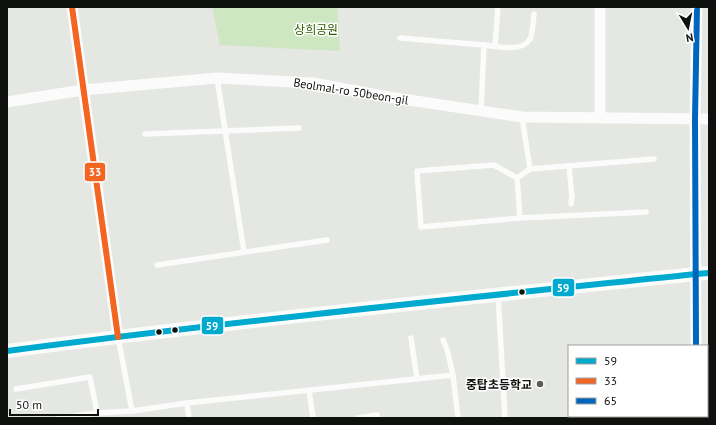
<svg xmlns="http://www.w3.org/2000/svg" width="716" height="425" font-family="'PT Sans','Noto Sans KR',sans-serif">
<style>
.green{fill:#cfe6c2}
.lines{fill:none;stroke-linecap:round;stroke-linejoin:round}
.service{stroke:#fbfbfb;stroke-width:5.5}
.minor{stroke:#fbfbfb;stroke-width:11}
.tertiary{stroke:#fbfbfb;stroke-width:14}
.bus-1-casing{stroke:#fff;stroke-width:9}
.bus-2-casing{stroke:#fff;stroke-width:9}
.bus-3-casing{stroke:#fff;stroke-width:9}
.bus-1{stroke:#00a9ce;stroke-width:6}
.bus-2{stroke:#f26522;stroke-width:6}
.bus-3{stroke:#0065bd;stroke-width:6}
.bus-dot{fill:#0e110d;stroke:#fff;stroke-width:1.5}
.poi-dot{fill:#595c58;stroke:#fff;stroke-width:1.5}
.labels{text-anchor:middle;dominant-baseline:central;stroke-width:3;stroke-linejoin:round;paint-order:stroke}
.park-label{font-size:12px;fill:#305f00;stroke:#fff}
.street-label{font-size:12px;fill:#0e110d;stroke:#fff}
.poi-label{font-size:12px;font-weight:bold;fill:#0e110d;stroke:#fff;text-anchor:end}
.line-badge{stroke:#fff;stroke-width:1.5}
.badge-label{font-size:11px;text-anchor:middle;font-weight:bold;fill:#fff}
</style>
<rect width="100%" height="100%" fill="#e4e7e2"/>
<polygon class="green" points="212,7 337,7 340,51 220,45"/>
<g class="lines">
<g class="service">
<polyline points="400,38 484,45 481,111"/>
<path d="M484,45C497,46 522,53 530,39C533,34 533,20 534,14"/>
<polyline points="495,46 498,7"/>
<polyline points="217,78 244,252"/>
<polyline points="522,117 530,169 654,159"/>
<polyline points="145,134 299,128"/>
<polyline points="569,166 572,197 571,204"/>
<polyline points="517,178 494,165 417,171 421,227 520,218 517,178 530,169"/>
<polyline points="520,218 646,212"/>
<polyline points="157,265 327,240"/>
<polyline points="498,294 505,418"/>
<polyline points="118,337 132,411"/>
<polyline points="411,338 417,379"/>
<polyline points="443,340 447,349 453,375"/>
<polyline points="16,389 90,377 97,413"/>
<polyline points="309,390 313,418"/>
<polyline points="187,403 189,418"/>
<polyline points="59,418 97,413 132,411 187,403 453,375 458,418"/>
<polyline points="358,418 377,415 377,418"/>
</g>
<g class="minor">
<polyline points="72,7 118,337"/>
<polyline points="600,7 600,118"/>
<polyline points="7,102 83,90 217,78 313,83 389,97 522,117 709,119"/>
<polyline points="696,346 695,119 697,7"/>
<polyline points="697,416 697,418"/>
</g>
<path class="tertiary" d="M7,351C236,321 466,298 696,274L709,273"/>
<defs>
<path id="bus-1" d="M7,351C236,321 466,298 696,274L709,273"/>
<polyline id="bus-2" points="72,7 118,337"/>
<polyline id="bus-3" points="696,346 695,119 697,7"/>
</defs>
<use href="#bus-1" class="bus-1-casing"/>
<use href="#bus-2" class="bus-2-casing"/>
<use href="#bus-3" class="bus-3-casing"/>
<use href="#bus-1" class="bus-1"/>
<use href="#bus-2" class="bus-2"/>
<use href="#bus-3" class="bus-3"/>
</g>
<g class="bus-dot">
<circle cx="522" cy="292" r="3.5"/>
<circle cx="175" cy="330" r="3.5"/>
<circle cx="159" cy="332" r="3.5"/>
</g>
<circle class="poi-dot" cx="540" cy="384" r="4"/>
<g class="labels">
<g class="park-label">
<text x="316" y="29">상희공원</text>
</g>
<g class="street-label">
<text transform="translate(351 91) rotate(9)">Beolmal-ro 50beon-gil</text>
</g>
<g class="poi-label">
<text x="532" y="384">중탑초등학교</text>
</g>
</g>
<g class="line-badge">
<rect x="84" y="162" width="22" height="20" rx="4" fill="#f26522"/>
<rect x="552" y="278" width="23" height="19" rx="4" fill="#00a9ce"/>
<rect x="201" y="316" width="23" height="19" rx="4" fill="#00a9ce"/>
</g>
<g class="badge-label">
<text x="95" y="176">33</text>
<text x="563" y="292">59</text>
<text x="212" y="330">59</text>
</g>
<rect width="716" height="425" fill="none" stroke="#0e110d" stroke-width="16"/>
<rect x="568" y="345" width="140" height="72" fill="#ffffff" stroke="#9fa09e"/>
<rect x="576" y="358" width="20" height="6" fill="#00a9ce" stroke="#9fa09e"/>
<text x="604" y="365" font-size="12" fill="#0e110d">59</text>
<rect x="576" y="378" width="20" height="6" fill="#f26522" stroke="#9fa09e"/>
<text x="604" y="385" font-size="12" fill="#0e110d">33</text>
<rect x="576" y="398" width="20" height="6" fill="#0065bd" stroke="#9fa09e"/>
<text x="604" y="405" font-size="12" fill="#0e110d">65</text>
<g transform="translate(688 28) rotate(170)" stroke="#ffffff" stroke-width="3" paint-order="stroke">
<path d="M0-3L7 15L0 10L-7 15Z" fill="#0e110d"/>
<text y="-6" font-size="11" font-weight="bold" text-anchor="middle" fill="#0e110d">N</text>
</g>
<path d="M10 409v6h88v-6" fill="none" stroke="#0e110d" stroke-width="2"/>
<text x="16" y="409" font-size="12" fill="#0e110d" stroke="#ffffff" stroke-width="3" paint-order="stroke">50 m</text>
</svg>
